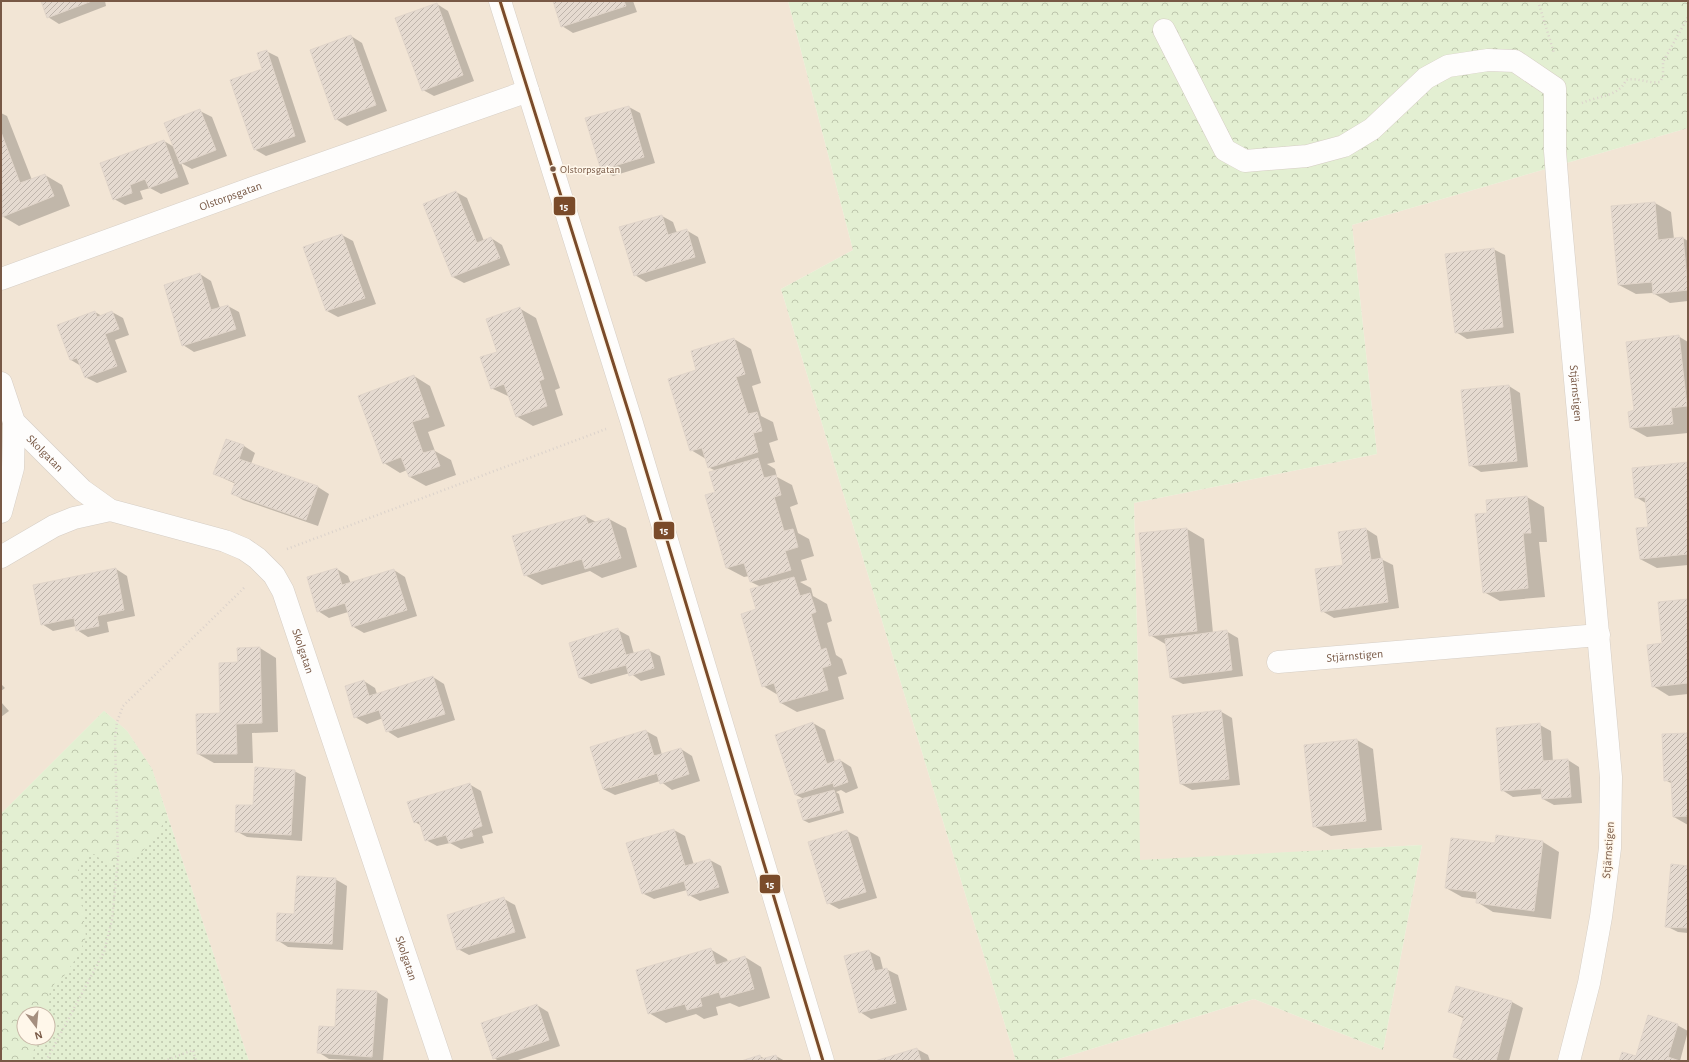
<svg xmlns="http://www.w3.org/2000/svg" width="1689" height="1062" font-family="'Alegreya Sans',sans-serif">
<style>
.residential{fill:#f2e5d5}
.grass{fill:url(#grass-dots);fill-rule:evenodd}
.forest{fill:url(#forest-crowns)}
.shadow{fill:#0003;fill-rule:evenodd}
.building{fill:url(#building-hatch);stroke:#e1d5ca}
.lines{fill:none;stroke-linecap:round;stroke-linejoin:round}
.minor-casing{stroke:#d6cec5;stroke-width:23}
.path{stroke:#dbd2cb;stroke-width:2.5;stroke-dasharray:1 3;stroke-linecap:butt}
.minor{stroke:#fefdfc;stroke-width:22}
.bus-1-casing{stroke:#fff7ea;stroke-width:6}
.bus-1{stroke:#7a4b2a;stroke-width:3}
.bus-dot{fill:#785946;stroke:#fff7ea;stroke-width:1.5}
.labels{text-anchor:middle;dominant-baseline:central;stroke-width:3;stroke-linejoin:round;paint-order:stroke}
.bus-label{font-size:11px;fill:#785946;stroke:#fff7ea;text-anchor:start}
.street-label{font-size:12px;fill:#785946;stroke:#fff7ea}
.line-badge{stroke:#fff7ea;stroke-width:1.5}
.badge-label{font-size:11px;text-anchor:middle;font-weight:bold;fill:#fff}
</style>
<defs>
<pattern id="grass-dots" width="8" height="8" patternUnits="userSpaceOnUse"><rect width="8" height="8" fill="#e3efd2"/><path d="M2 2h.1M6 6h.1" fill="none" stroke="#bdc5ac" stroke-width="1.8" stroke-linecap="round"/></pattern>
<pattern id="forest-crowns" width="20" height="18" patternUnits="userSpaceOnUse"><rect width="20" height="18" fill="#e3efd2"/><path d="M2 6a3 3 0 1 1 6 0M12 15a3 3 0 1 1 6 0" fill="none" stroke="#bdc5ac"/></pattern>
<pattern id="building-hatch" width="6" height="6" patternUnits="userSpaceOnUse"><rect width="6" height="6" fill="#e5dad0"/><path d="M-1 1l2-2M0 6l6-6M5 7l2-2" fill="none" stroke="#beb4ab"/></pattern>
</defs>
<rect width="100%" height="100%" fill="#f8f2e8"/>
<g class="residential">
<polygon points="1,1 788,1 853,250 781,289 1016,1061 249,1061 152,769 127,731 104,711 1,814"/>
<polygon points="1688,128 1688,1061 1052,1061 1254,999 1383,1050 1422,845 1139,861 1138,676 1134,503 1377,454 1352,225"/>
</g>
<path class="grass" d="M104,711L127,731L152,769L249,1061H1V814ZM24,1014H48V1038H24Z"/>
<g class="forest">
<polygon points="788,1 1688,1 1688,128 1352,225 1377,454 1134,503 1138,676 1140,860 1422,845 1383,1050 1254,999 1052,1061 1016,1061 781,289 853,250"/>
<path d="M104,711L127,731L152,769L167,815C158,837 138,865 110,864C104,864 100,858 94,854C84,857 82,862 78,871L86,937L79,954L64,976L55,983L50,991L46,1014H24V1038H39L29,1061H1V849C4,838 1,826 1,814Z"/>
</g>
<g class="shadow">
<polygon points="42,1 105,1 106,6 59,24 48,17"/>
<polygon points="554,1 633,1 637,12 573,33 562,26"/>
<polygon points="437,4 448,11 474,81 434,96 423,90"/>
<polygon points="351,36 362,43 387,111 347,126 336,119"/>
<polygon points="266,51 278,57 306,142 266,156 254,149"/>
<polygon points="629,107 640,113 655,163 613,176 602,169"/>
<polygon points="200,111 212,117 227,156 192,169 181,163 189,184 161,194 150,188 140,191 143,199 125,205 114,199 164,141 174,147"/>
<polygon points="1,113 7,116 32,180 45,175 62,185 70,206 19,226 2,216 1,213"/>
<polygon points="456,192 467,198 484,241 491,238 502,245 510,265 464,283 453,277 424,204"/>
<polygon points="1655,203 1671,212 1674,239 1683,238 1688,241 1688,301 1670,303 1653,293 1636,294 1619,285"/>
<polygon points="662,216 673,222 677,233 686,230 698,237 706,263 646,282 635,275"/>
<polygon points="342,235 353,241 376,304 338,317 327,311 305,248"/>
<polygon points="1493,249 1505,255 1514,333 1467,339 1456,332"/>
<polygon points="200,274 211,281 220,308 228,306 239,312 246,336 194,352 183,345"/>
<polygon points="519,308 536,318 560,388 555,390 563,415 533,426 516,416 510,397 491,388 499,353"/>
<polygon points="95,312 102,316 112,312 123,318 129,335 115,340 127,372 97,383 85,377 81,366 71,360 58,326"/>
<polygon points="1678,336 1688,342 1688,433 1647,437 1631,428 1635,411"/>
<polygon points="734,339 751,349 761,383 752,386 761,416 773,422 778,440 769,443 775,462 767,464 775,469 777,477 792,485 798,504 790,507 798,533 809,539 814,556 801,560 807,580 800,582 811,588 813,596 827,604 832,621 827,623 836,655 842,659 847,674 838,677 844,699 797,712 781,703 778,695 763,686 757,610 761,587 751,582 749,576 744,577 727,568 717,493 716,471 708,467 706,459 691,450 698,371"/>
<polygon points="414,376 430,386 445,426 428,432 435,451 451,460 456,475 426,486 410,477 407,470 400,473 384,463"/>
<polygon points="1509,386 1520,393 1528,467 1481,472 1470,465"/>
<polygon points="226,440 244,446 255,453 251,464 318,487 329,494 318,526 243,500 232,493 236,484 214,474"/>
<polygon points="1688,463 1688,565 1657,568 1640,559 1649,528 1647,504 1636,497"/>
<polygon points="1527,497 1544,507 1547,542 1539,542 1545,597 1500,601 1484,592 1488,514"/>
<polygon points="585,516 596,522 609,519 626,528 637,567 602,578 590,571 542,585 525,575"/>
<polygon points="1187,529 1204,539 1213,633 1226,631 1238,638 1243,676 1183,684 1171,678 1167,645 1150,635"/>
<polygon points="1366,529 1377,536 1381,559 1393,565 1399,608 1334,618 1322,611 1344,566"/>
<polygon points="116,569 127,576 135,616 107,622 109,632 88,637 77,630 76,626 53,631 42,624"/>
<polygon points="337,569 348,576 351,584 394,570 405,577 417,616 364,633 352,626 348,612 329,618 318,611"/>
<polygon points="1688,600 1688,694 1669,696 1653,686 1663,644"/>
<polygon points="618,630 629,636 634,654 648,650 660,656 665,675 641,681 630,673 591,684 580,678"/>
<polygon points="260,648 276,658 278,732 252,733 253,763 214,763 198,754 221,714 239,663"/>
<polygon points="433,677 444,684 455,720 398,738 387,731 383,718 367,724 355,717 364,681 375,688 377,694"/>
<polygon points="1,684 5,688 1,691"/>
<polygon points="1,702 9,711 1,717"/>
<polygon points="1220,711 1232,718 1240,785 1192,790 1181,784"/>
<polygon points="813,723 825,730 835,762 840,760 851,767 858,788 846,793 841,790 836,792 839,794 844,813 809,823 803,820 804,799 796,795 777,736"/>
<polygon points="1540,725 1551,731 1553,762 1568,760 1579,767 1582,803 1554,805 1543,799 1543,794 1513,797 1502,790"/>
<path d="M646,731L657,737L662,755L681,749L692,756L700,781L672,790L660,781L615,795L603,789ZM661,770L662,772L610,788V786Z"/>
<polygon points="1688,734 1688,825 1674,817 1673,784 1665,780"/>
<polygon points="1357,740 1373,749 1382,830 1331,836 1314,826"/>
<polygon points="294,771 306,777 302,841 247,837 236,831 254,806"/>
<polygon points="469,784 481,791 493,833 482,836 484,843 461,849 450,843 437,846 426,840 422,826 415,822"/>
<polygon points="674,830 685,836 694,865 710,860 721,866 729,893 700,901 689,895 687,890 654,899 642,893 628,843"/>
<polygon points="847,831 858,837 877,898 839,909 828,903"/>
<polygon points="1497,836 1543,842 1559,852 1551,919 1493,912 1477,902 1477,899 1462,897 1446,888 1496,844"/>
<polygon points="1688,867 1688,933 1678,932 1666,926"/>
<polygon points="335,879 347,886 343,950 288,947 277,940 295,915"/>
<polygon points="504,899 515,905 526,938 469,955 458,949"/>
<polygon points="710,949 727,959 728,962 745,957 761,967 770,998 739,1007 730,1003 716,1007 718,1015 704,1019 696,1014 666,1023 649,1013"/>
<polygon points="869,951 880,957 883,969 886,969 898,975 907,1010 871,1019 860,1012"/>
<polygon points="1456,987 1512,1002 1523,1008 1509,1061 1462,1061 1455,1057 1465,1019 1450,1012"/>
<polygon points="377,992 388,999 383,1061 329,1059 318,1052 336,1028"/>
<polygon points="537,1005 548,1012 560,1046 515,1061 499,1061 494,1058"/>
<polygon points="1677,1025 1688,1031 1680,1061 1620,1061 1637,1058"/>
<polygon points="917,1049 928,1055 930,1061 878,1061"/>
<polygon points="760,1056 765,1059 776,1056 785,1061 745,1061"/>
</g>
<g class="building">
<polygon points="41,1 92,1 47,18"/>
<polygon points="553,1 624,1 626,6 561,27"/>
<polygon points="437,3 463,75 422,91 395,18"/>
<polygon points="351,35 376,105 335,120 310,50"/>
<polygon points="267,50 295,136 254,150 230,80 262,69 257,53"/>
<polygon points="629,106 644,157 601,170 585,118"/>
<polygon points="200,109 216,150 180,164 164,123"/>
<polygon points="1,132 20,183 45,174 54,196 2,217"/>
<polygon points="164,140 178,177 149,188 145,179 130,185 132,193 113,200 100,163"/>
<polygon points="456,191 477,243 491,237 500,258 452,277 423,204"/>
<polygon points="1655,202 1658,240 1683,237 1688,290 1653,294 1652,282 1618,285 1611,206"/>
<polygon points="662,215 668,235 687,229 695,257 634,276 619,227"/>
<polygon points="342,234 365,298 326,311 303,247"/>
<polygon points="1494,248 1503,327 1455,333 1445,254"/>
<polygon points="200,273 211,310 228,305 236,329 182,346 164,285"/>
<polygon points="520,307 544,379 539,381 547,406 516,417 504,384 491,389 480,357 497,352 486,319"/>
<polygon points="95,311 97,317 112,311 119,329 105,334 117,366 85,378 77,358 70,360 57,325"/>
<polygon points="1679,335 1687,406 1671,408 1673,424 1630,428 1628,412 1634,410 1626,342"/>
<polygon points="734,338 745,374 736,377 748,414 757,412 762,431 753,433 758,452 708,468 702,448 690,451 668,379 696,370 691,351"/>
<polygon points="414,375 429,417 412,422 423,453 434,450 440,466 409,477 401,457 383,464 358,396"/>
<polygon points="1509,385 1517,461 1469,466 1461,390"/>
<polygon points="226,439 244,445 239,459 318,486 306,520 231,494 235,482 213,474"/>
<polygon points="758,458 764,478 776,475 781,495 774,497 784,531 793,529 798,547 785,551 791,570 750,582 744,563 726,568 705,495 715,492 709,472"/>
<polygon points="1688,462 1688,554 1640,559 1636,528 1648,527 1645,497 1635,498 1632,468"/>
<polygon points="1527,496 1531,533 1523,533 1528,588 1483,593 1475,514 1487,513 1486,500"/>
<polygon points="585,515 588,524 609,518 621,558 585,569 582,559 524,576 512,536"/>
<polygon points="1187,528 1197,631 1149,636 1139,533"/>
<polygon points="1366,528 1371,560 1382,558 1388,602 1321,612 1315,569 1343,565 1338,532"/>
<polygon points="116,568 124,610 97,616 99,626 76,631 74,618 41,625 33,585"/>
<polygon points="337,568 342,585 394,569 407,610 352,627 345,603 317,612 307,577"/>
<polygon points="794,577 800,596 810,593 816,612 811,614 821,650 826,648 831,665 822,668 828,690 780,703 774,683 762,687 741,614 756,609 750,589"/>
<polygon points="1688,599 1688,683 1652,687 1647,645 1662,643 1658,602"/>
<polygon points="618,628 626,655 649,649 654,668 629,676 626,665 579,678 569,643"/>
<polygon points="1227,630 1232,670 1170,678 1165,639"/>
<polygon points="260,647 262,723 236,724 237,754 197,754 196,714 220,713 219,663 238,662 237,648"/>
<polygon points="433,676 445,714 386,732 379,710 354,718 345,686 364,680 369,696"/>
<polygon points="1221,710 1229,779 1180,784 1172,716"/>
<polygon points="813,722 827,764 840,759 848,782 834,787 833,783 795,795 775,735"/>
<polygon points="1540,723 1543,761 1568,759 1571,797 1542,799 1541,788 1501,791 1496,728"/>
<polygon points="646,730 654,756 681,748 689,774 660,784 657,773 603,789 590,747"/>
<polygon points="1688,733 1688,816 1673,817 1671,780 1664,781 1662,734"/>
<polygon points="1357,739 1366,821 1313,827 1304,745"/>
<polygon points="255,767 295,770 291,835 235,832 236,805 253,805"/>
<polygon points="470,783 482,826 471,830 473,836 449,843 446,835 425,841 419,821 414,823 407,802"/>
<polygon points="834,790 840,810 803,820 797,800"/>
<polygon points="674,829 685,866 710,859 719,887 688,896 684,881 642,894 626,843"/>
<polygon points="847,830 866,892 827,904 808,842"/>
<polygon points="1496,835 1543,841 1534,911 1476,903 1477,892 1445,888 1451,838 1495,843"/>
<polygon points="1671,864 1688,866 1688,928 1665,927"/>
<polygon points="297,876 336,878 332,944 276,941 277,913 294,914"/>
<polygon points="504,897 515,932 457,950 447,915"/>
<polygon points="711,948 716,965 745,956 754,989 721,998 719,992 700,998 702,1006 687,1010 685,1004 648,1014 636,970"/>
<polygon points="869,950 875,971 887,968 896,1003 859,1013 844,956"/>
<polygon points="1456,986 1512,1001 1496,1061 1467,1061 1453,1057 1464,1016 1448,1012"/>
<polygon points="337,989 377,991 372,1057 317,1053 319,1026 335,1027"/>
<polygon points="537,1004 549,1040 493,1059 481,1023"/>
<polygon points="1648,1015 1678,1024 1668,1057 1680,1061 1619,1061 1622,1052 1636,1056"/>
<polygon points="917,1048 921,1061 875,1061"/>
<polygon points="760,1055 761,1059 776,1055 778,1061 741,1061"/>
</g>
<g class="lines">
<defs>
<g id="minor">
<polyline points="500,1 631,420 823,1061"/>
<path id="s1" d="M1164,30L1225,150L1245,161L1307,156L1344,146L1372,129L1426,78L1448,66L1488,60L1515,61L1555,88V151L1559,203L1611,777L1610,848L1601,917L1589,983L1569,1061"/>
<path id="s2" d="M1,279L272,181L528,91"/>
<path id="s3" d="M1,383L14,422L82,490L110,510L225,541L244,549L257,558L274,575L283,591L441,1061"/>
<polyline points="1,512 13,468 14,422"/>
<polyline points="1,557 54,526 74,518 110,510"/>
<path id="s4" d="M1278,662L1599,635"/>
</g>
</defs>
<use href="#minor" class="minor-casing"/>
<g class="path">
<polyline points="1538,1 1554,53"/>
<path d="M1582,103C1597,96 1619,97 1626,80C1637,77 1648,84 1660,82L1663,76V62L1688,17"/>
<polyline points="287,549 606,429"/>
<polyline points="46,1061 104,952 112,920 118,859 115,739 117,722 123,706 246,586"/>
<polyline points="164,1061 193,1050 196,1061"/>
</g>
<use href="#minor" class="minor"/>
<defs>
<polyline id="bus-1" points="500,1 631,420 823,1061"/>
</defs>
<use href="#bus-1" class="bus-1-casing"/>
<use href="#bus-1" class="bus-1"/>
</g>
<circle class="bus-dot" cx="553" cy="169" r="3.5"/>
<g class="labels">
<g class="bus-label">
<text x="560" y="169">Olstorpsgatan</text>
</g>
<g class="street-label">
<text stroke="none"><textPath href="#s2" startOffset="244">Olstorpsgatan</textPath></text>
<text stroke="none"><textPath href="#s1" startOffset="812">Stjärnstigen</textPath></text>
<text stroke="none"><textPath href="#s3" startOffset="85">Skolgatan</textPath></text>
<text stroke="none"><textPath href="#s3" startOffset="433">Skolgatan</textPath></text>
<text stroke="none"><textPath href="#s4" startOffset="77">Stjärnstigen</textPath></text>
<text transform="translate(1608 850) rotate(-86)">Stjärnstigen</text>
<text stroke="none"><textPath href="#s3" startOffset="757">Skolgatan</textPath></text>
</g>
</g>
<g class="line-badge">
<rect x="553" y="196" width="23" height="20" rx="4" fill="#7a4b2a"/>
<rect x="653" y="521" width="22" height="19" rx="4" fill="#7a4b2a"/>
<rect x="759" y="874" width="22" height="20" rx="4" fill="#7a4b2a"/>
</g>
<g class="badge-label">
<text x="564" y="210">15</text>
<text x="664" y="534">15</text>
<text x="770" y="888">15</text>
</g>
<rect width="1689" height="1062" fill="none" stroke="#785946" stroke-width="4"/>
<g transform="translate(36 1026) rotate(164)"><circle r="19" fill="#fff7ea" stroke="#c9b8a8"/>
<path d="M0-3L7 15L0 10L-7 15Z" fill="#a58f7f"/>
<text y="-6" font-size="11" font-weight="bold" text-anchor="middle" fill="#785946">N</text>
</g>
</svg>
